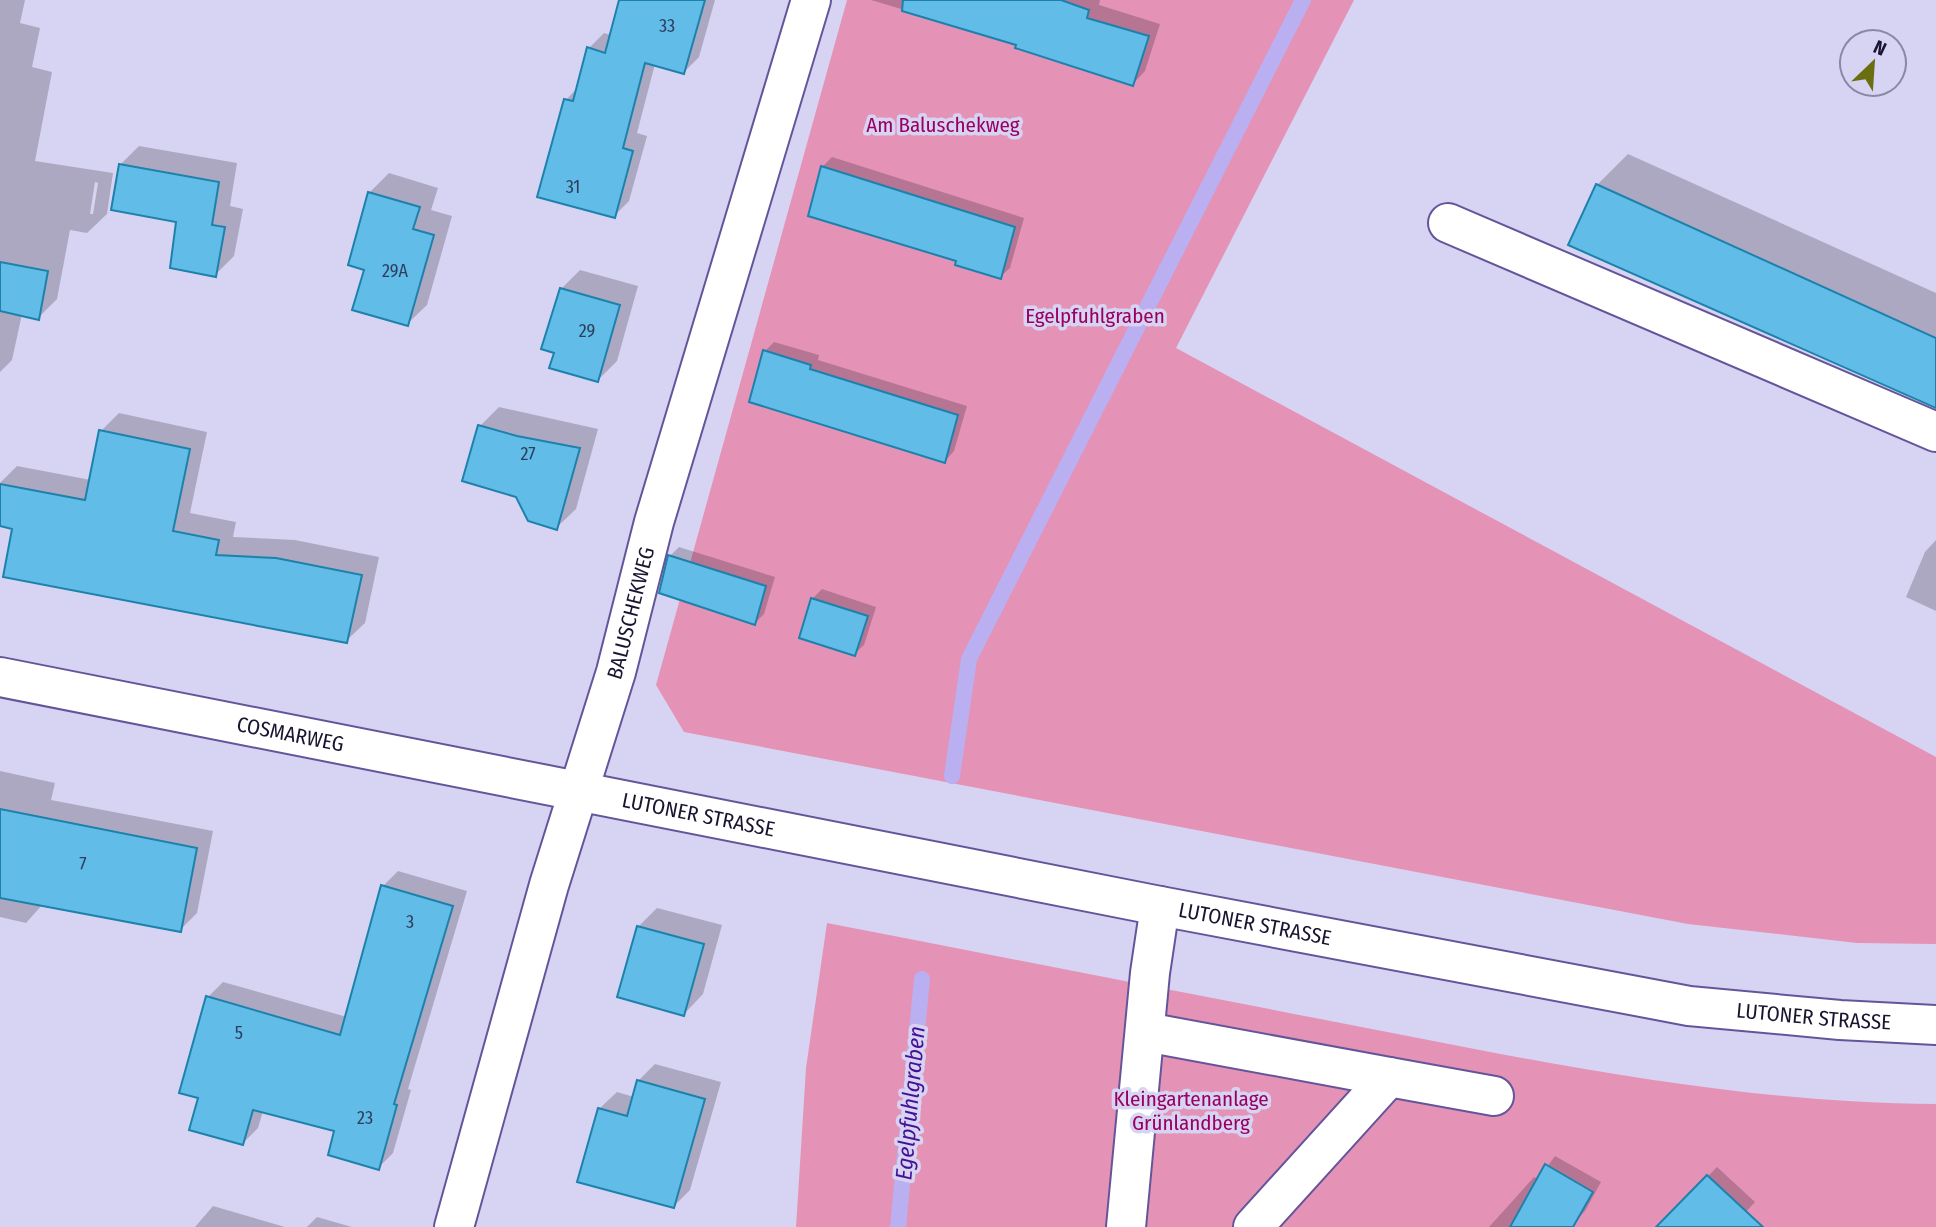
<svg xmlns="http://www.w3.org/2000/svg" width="1936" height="1227" font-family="'Fira Sans Condensed',sans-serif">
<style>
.green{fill:#e493b7}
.shadow{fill:#0003;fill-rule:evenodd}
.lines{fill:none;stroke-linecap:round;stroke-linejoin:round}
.stream{stroke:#baaff1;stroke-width:16}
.building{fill:#62bce8;stroke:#1d82ab;stroke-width:2}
.minor-casing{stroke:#64559a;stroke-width:42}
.minor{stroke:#fff;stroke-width:38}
.labels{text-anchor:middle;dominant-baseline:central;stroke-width:7;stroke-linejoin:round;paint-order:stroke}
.number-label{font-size:18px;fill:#2d3e5e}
.park-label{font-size:21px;fill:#9a0060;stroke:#d7d3f2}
.street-label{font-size:21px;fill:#1b1430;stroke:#d7d3f2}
.water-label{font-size:23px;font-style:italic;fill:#461095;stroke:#d7d3f2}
</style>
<rect width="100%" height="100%" fill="#d7d3f2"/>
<g class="green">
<polygon points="847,0 1354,0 1176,348 1936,757 1936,944 1857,943 1688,924 684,732 656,685"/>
<path d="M827,923C1012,959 1197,995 1382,1031C1565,1067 1748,1103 1936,1104V1227H796L806,1068Z"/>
</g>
<g class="shadow">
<path d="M0,0H25L20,23L40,28L32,67L52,72L35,161L113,173L107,214L87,233L70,230L57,299L38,318L22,314L12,360L0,372ZM95,182L98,183L93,214H90Z"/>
<polygon points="621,0 715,0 699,57 684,72 655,64 637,133 647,136 629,201 614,216 566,100 578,87 589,48 604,33 611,35"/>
<polygon points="871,0 1100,0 1099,5 1160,24 1145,71 1133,84 1018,44"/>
<polygon points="139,146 237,163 230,206 243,209 234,256 215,275 178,221 120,165"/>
<polygon points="1628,154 1936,293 1936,409 1571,244 1597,185"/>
<polygon points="832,157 1024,218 1010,268 1000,277 958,260 822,167"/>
<polygon points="389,173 438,188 431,210 452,216 427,305 407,324 366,269 350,264 370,192"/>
<polygon points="580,270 638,286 617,361 598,380 556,352 561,289"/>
<polygon points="774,342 819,355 818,360 967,406 954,451 945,461 765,351"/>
<polygon points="499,407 598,429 576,509 556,528 480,426"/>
<polygon points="119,413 207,432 190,513 236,522 233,537 295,540 379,557 365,623 346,641 0,525 0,483 17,466 91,480 101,431"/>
<polygon points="1936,540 1936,611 1906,597 1925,552"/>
<polygon points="679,547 775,577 764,614 755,623 670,556"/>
<polygon points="822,589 876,607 864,645 854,654 801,637 813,598"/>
<polygon points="0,771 55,783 51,800 213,831 197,913 180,930 43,904 26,923 0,917"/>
<polygon points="398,871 467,891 408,1089 411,1090 393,1153 378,1168 337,1130 263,1111 258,1128 243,1143 201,1097 208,997 223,982 347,1017 383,886"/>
<polygon points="657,908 722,925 703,994 684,1014 638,927"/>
<polygon points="655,1064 721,1082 690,1190 673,1207 580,1181 600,1108 617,1092 634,1097 639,1080"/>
<polygon points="1555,1156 1601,1182 1585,1211 1570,1227 1489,1227 1534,1177 1538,1179"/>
<polygon points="1717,1167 1755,1202 1732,1227 1696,1227 1676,1209"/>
<polygon points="213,1206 285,1227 195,1227"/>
<polygon points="317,1217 352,1227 307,1227"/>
</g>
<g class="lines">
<g class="stream">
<polyline points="952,776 969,659 1303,0"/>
<polyline points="898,1227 922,979"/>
</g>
</g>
<g class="building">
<polygon points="619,0 705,0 684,74 645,63 623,148 633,151 615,218 537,197 564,99 573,101 587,47 605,53"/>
<polygon points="903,0 1061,0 1089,10 1087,18 1149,36 1133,86 1015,48 1016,45 902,11"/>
<polygon points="119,164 219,182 212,225 225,227 216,277 170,268 176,222 111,210"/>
<polygon points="821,166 1015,227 1001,279 955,265 956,261 808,216"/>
<polygon points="1596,184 1936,338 1936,408 1568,245"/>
<polygon points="368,192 420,207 413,229 434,235 408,326 352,310 364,270 348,265"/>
<polygon points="0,262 48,271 39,320 0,311"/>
<polygon points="560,288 620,305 598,382 549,368 554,353 541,349"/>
<polygon points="763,350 811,365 810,369 958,415 945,463 749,402"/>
<polygon points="478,425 517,436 580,448 557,530 528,521 516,497 462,481"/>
<polygon points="99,430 190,449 173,531 219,540 216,555 276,558 362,575 347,643 3,577 12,529 0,526 0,484 85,500"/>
<polygon points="668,555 766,586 755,625 659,593"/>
<polygon points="811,598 868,616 855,656 799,638"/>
<polygon points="0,809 197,848 181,932 0,898"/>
<polygon points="381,885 453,906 394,1104 397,1105 379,1170 328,1155 334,1131 253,1110 243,1145 189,1130 198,1098 179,1093 206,996 340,1035"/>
<polygon points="637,926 704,944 684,1016 617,997"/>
<polygon points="637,1080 705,1099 674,1208 577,1182 598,1108 627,1116"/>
<polygon points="1545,1164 1593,1192 1573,1227 1510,1227"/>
<polygon points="1707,1175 1763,1227 1656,1227"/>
</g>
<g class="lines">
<defs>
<g id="minor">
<polyline points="1448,223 1936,432"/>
<path id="s1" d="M0,677L1160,906L1689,1006L1840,1020L1936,1025"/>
<polyline points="1146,1032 1389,1077 1253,1227"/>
<polyline points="1389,1077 1494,1096"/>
<path id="s2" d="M454,1227L549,885L616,672L654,522L811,0"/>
<polyline points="1126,1227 1150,973 1160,906"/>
</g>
</defs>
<use href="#minor" class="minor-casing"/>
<use href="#minor" class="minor"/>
</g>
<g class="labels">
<g class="number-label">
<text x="667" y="26">33</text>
<text x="573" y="187">31</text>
<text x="395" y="271">29A</text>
<text x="587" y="331">29</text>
<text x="528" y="454">27</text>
<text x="83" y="864">7</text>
<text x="410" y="922">3</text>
<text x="239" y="1033">5</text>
<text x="365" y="1118">23</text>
</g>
<g class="park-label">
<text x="943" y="125">Am Baluschekweg</text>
<text x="1095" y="316">Egelpfuhlgraben</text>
<text x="1191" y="1099">Kleingartenanlage<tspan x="1191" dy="24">Grünlandberg</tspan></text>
</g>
<g class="street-label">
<text stroke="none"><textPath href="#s2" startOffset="639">BALUSCHEKWEG</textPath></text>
<text stroke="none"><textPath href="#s1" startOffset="296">COSMARWEG</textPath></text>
<text stroke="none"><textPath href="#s1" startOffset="712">LUTONER STRASSE</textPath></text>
<text stroke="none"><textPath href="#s1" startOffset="1279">LUTONER STRASSE</textPath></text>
<text stroke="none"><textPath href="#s1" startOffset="1846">LUTONER STRASSE</textPath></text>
</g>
<g class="water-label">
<text transform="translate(910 1103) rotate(-85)">Egelpfuhlgraben</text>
</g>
</g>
<g transform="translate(1873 63) rotate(25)"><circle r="33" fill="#d7d3f2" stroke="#8c87a4" stroke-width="2"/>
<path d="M0-5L12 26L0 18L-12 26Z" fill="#6a6d10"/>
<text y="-10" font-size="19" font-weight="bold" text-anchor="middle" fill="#1b1430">N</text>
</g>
</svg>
